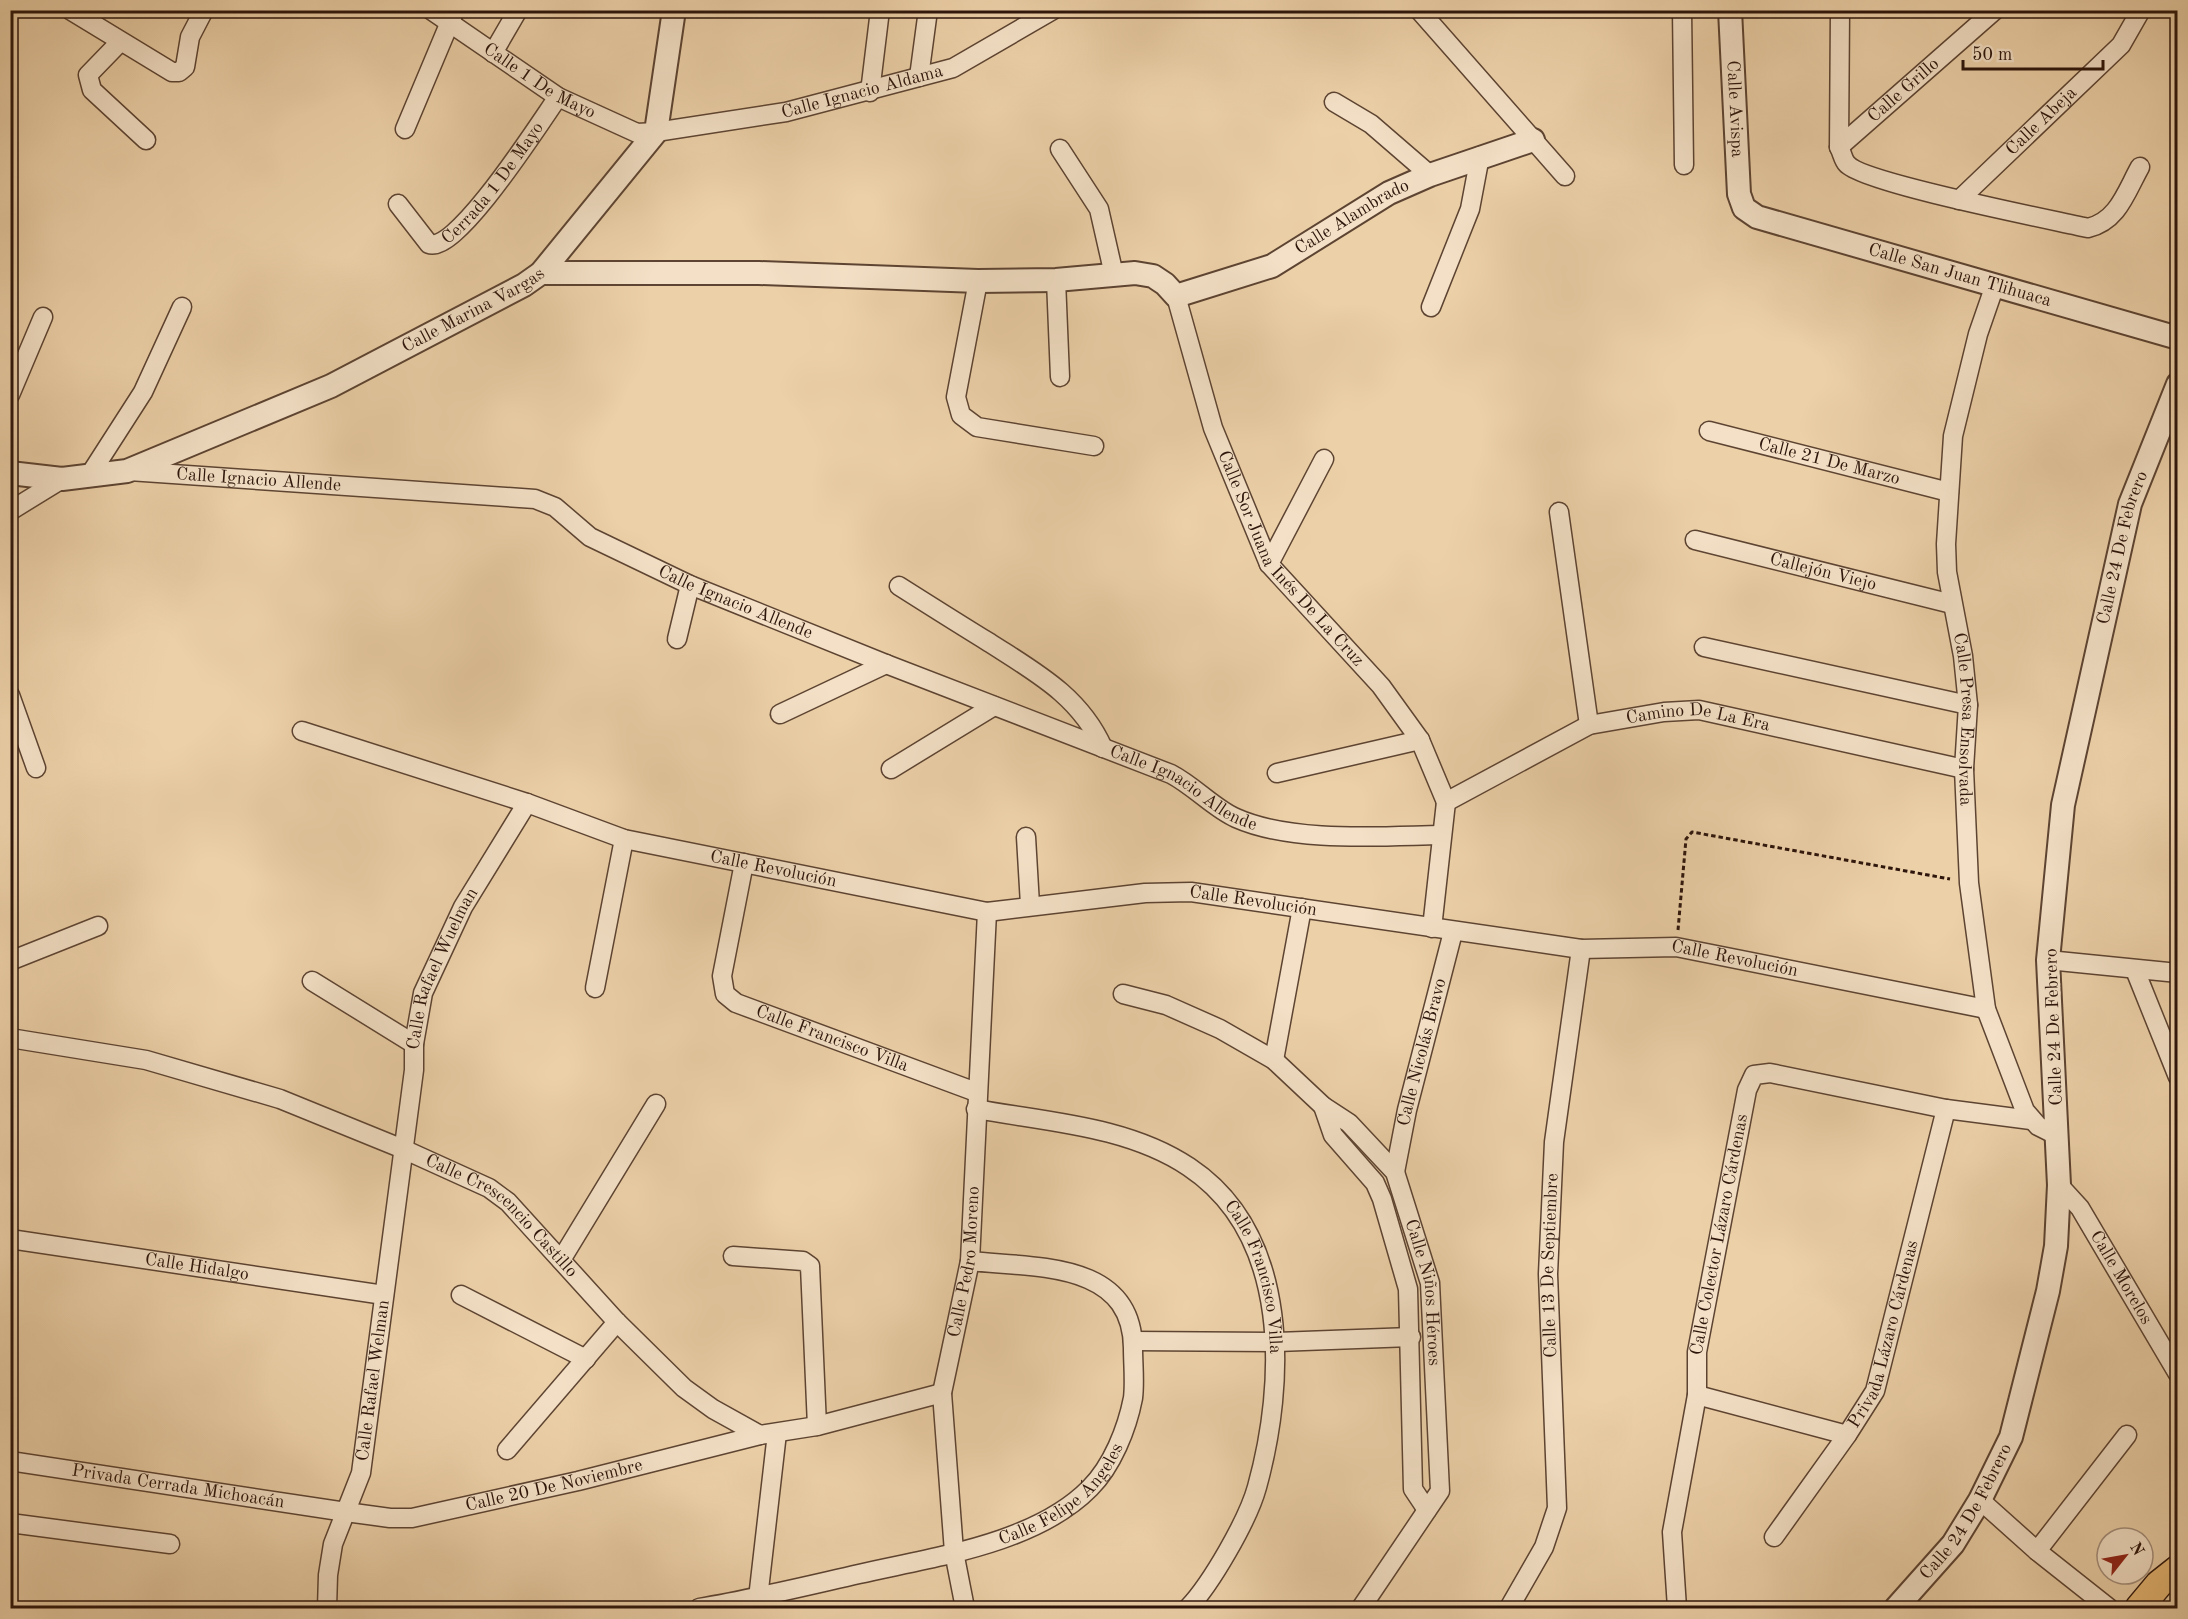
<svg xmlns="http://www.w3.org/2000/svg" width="2188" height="1619" font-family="'Old Standard TT',serif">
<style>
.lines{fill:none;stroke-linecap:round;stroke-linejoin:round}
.minor-casing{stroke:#5d4432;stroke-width:21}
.tertiary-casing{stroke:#5d4432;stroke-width:26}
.primary-casing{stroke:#2d150b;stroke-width:30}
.path{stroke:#2d150b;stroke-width:3;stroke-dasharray:4.5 3;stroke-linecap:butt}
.minor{stroke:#f3e0c6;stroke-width:18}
.tertiary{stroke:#f3e0c6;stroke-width:22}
.primary{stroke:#e6b874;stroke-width:27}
.labels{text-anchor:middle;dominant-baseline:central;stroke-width:5;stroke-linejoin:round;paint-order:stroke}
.street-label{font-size:18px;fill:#2d150b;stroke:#f3e0c6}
</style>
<rect width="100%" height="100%" fill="#ecd0a8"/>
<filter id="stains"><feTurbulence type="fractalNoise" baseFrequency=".00333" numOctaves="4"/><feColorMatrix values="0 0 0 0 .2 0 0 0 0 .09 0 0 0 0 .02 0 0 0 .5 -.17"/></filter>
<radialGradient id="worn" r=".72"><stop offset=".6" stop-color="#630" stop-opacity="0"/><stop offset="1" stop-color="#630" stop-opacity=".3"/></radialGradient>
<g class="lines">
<defs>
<g id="minor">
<polyline points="70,10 172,72 179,72 185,67 190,37 204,10"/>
<path id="s1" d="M431,10L558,97L637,133L656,132L786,112L953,68L1053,10"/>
<polyline points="1419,10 1565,176"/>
<polyline points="1682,10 1684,165"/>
<path d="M1840,10L1839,147C1842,152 1843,160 1847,164C1863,183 2053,220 2088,228C2118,221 2126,192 2140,167"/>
<polyline points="120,42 88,75 92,90 146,140"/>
<polyline points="493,53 518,10"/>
<polyline points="919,77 928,10"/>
<polyline points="870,92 880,10"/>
<polyline points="1334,102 1371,124 1430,175"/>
<polyline points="405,129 455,10"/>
<path id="s2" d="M1839,147L1995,10"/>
<polyline points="1060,149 1099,209 1114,275"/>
<path id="s3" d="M1959,200L2121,45L2141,10"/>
<path id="s4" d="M398,204L429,244C456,255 541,121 558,97"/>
<polyline points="1056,280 1060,377"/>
<polyline points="978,281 956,397 961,415 977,427 1094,446"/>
<path id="s5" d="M1995,285L1978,334L1953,436L1946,544L1947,572L1963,656L1968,705L1964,769L1969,883L1986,1009L2025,1111L2038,1126L2058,1136"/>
<path id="s6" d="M1176,296L1213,428L1269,564L1381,686L1420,740L1446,802"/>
<polyline points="1431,307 1470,209 1480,156"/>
<polyline points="10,395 43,317"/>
<path id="s7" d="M1709,431L1949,492"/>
<path id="s8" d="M129,471L535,499L555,507L590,537L690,585L886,664L1171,774C1194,786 1215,809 1236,818C1292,843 1381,836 1441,835"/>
<polyline points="89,476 143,392 182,307"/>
<polyline points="10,511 62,479"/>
<polyline points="1559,512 1589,725"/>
<path id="s9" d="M1695,540L1952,604"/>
<polyline points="1269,564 1324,459"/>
<path d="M899,586C929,605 959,624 990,643C1035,672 1080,696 1103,748"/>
<polyline points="677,639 690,585"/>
<polyline points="1704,647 1968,705"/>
<polyline points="10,695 36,768"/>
<polyline points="780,714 886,664"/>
<path id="s10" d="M302,731L527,803L624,839L987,912L1145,893L1191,892L1581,949L1676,947L1986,1009"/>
<polyline points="891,769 994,706"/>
<polyline points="1277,773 1420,740"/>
<path id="s11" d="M1446,802L1589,725L1664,712L1699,710L1964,769"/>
<polyline points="1026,837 1030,905"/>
<path id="s12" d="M744,863L722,976L725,994L736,1003L976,1092"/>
<polyline points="1432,928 1446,802"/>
<polyline points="2048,960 2178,973"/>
<polyline points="10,961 98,926"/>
<polyline points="2135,970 2178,1077"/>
<polyline points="312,981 414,1044"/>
<polyline points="595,988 624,839"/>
<path id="s13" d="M1123,994L1166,1005L1220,1029L1274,1060L1323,1106L1349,1123L1395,1172L1430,1283L1440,1491L1361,1608"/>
<path id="s14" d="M10,1038L146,1060L280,1099L403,1149L489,1188L508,1202L617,1322L684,1388L713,1409L760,1435"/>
<polyline points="1274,1060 1302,908"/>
<polyline points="1323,1106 1333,1135 1375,1183 1382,1199 1408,1289 1413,1489 1427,1510"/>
<path id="s15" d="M976,1109C1047,1122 1128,1126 1189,1167C1291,1235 1286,1382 1257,1487C1248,1520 1211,1584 1188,1608"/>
<path id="s16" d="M1395,1172L1407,1110L1453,932"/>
<path id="s17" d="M2059,1185L2080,1208L2178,1374"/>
<path id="s18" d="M10,1239L384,1295"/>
<polyline points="733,1256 803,1261 810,1266 817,1426"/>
<polyline points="561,1260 656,1104"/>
<polyline points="461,1295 586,1359"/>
<polyline points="1133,1341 1277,1342 1411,1337"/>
<polyline points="1697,1395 1847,1435"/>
<polyline points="507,1450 617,1322"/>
<path id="s19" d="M10,1461L346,1512L390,1518H412L578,1481L760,1435L817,1426L942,1393"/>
<polyline points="1980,1500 2037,1551 2109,1608"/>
<polyline points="10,1523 170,1544"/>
<path id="s20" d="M1774,1537L1847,1435L1875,1391L1946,1109"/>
<polyline points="2037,1551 2127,1435"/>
<polyline points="757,1607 777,1433"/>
<path id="s21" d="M327,1608L328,1575L333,1544L361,1473L414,1070V1044L423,993L463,907L527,803"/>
<path id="s22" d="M699,1608C753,1599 806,1586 859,1574C933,1557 1035,1544 1090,1488C1112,1466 1127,1429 1133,1398C1135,1382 1133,1364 1133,1348C1132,1260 1033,1268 970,1261"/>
<path id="s23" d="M965,1608L954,1552L942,1393L970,1261L987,912"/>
<path id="s24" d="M1509,1608L1544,1547L1557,1508L1548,1274L1554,1142L1581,949"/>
<path id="s25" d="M1677,1608L1672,1532L1697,1395V1352L1747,1090L1754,1075L1770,1073L1946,1109L2031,1120"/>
</g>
<g id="tertiary">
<path id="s26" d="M1730,10L1739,194L1744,208L1757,217L2178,338"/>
<path id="s27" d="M541,273H759L978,281L1056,280L1135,273L1153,276L1165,284L1176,296L1272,266L1389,193L1430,175L1533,140"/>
<path id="s28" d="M10,473L62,479L127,471L331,386L524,285L541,273L656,132L674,10"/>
<path id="s29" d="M1896,1608L1953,1544L1980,1500L2011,1437L2048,1291L2056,1246L2059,1185L2048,960L2063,805L2130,504L2178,384"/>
</g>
<polyline id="primary" points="2139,1608 2159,1584 2178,1569"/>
</defs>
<use href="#minor" class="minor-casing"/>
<use href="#tertiary" class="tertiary-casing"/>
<use href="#primary" class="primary-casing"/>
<polyline class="path" points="1678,930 1686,839 1692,832 1950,879"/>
<use href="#minor" class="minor"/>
<use href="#tertiary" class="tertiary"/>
<use href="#primary" class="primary"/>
</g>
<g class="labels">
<g class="street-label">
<text stroke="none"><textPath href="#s1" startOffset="130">Calle 1 De Mayo</textPath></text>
<text stroke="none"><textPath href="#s1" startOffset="470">Calle Ignacio Aldama</textPath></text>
<text stroke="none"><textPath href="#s2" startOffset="86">Calle Grillo</textPath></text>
<text stroke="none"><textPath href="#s26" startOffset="99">Calle Avispa</textPath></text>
<text stroke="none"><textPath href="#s3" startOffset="114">Calle Abeja</textPath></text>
<text stroke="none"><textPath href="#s4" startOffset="142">Cerrada 1 De Mayo</textPath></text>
<text stroke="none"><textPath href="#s27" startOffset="838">Calle Alambrado</textPath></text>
<text stroke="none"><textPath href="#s26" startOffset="426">Calle San Juan Tlihuaca</textPath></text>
<text stroke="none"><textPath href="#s28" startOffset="500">Calle Marina Vargas</textPath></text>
<text stroke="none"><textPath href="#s7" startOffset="124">Calle 21 De Marzo</textPath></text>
<text stroke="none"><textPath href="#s8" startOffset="130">Calle Ignacio Allende</textPath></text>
<text stroke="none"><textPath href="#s29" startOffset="1110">Calle 24 De Febrero</textPath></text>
<text stroke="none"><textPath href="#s6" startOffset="291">Calle Sor Juana Inés De La Cruz</textPath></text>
<text stroke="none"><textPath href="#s9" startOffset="132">Callejón Viejo</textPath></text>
<text stroke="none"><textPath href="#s8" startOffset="634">Calle Ignacio Allende</textPath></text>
<text stroke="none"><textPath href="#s5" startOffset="442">Calle Presa Ensolvada</textPath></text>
<text stroke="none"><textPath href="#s11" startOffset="273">Camino De La Era</textPath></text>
<text stroke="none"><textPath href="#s8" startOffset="1120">Calle Ignacio Allende</textPath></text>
<text stroke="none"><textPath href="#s10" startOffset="492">Calle Revolución</textPath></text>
<text stroke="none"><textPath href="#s10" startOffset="978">Calle Revolución</textPath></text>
<text stroke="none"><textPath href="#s10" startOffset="1464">Calle Revolución</textPath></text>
<text stroke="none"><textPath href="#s21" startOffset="654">Calle Rafael Wuelman</textPath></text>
<text transform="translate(2054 1027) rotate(-92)">Calle 24 De Febrero</text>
<text stroke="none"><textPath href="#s12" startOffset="250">Calle Francisco Villa</textPath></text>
<text stroke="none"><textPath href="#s16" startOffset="123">Calle Nicolás Bravo</textPath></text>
<text stroke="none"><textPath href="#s14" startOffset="531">Calle Crescencio Castillo</textPath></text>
<text stroke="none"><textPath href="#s25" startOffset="378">Calle Colector Lázaro Cárdenas</textPath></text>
<text stroke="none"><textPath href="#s23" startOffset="350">Calle Pedro Moreno</textPath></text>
<text stroke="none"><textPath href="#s24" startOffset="354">Calle 13 De Septiembre</textPath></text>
<text stroke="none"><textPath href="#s18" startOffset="189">Calle Hidalgo</textPath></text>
<text stroke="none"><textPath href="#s17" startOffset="112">Calle Morelos</textPath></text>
<text stroke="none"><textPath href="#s15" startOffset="356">Calle Francisco Villa</textPath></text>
<text stroke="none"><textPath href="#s13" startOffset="456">Calle Niños Héroes</textPath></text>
<text stroke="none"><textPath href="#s20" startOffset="234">Privada Lázaro Cárdenas</textPath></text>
<text stroke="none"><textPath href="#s21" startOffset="234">Calle Rafael Welman</textPath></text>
<text stroke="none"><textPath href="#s19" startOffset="552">Calle 20 De Noviembre</textPath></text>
<text stroke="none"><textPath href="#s19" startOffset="170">Privada Cerrada Michoacán</textPath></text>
<text stroke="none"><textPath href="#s22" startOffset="387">Calle Felipe Ángeles</textPath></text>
<text stroke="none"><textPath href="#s29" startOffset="120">Calle 24 De Febrero</textPath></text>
</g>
</g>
<rect width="2188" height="1619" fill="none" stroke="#ecd0a8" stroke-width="36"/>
<rect x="12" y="12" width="2164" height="1595" fill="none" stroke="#2d150b" stroke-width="3"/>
<rect x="18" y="18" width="2152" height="1583" fill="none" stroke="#2d150b" stroke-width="1.5"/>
<g transform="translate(2125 1556) rotate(59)"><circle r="28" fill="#f3e0c6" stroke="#a48f7b" stroke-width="1.5"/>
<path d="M0-4.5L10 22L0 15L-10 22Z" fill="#8f2418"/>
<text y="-9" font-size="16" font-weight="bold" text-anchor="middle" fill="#2d150b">N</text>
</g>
<path d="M1963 60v9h140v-9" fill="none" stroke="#2d150b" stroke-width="3"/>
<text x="1972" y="60" font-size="18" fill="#2d150b" stroke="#f3e0c6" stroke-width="4.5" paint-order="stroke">50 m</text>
<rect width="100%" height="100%" filter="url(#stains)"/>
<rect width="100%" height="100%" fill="url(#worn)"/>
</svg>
